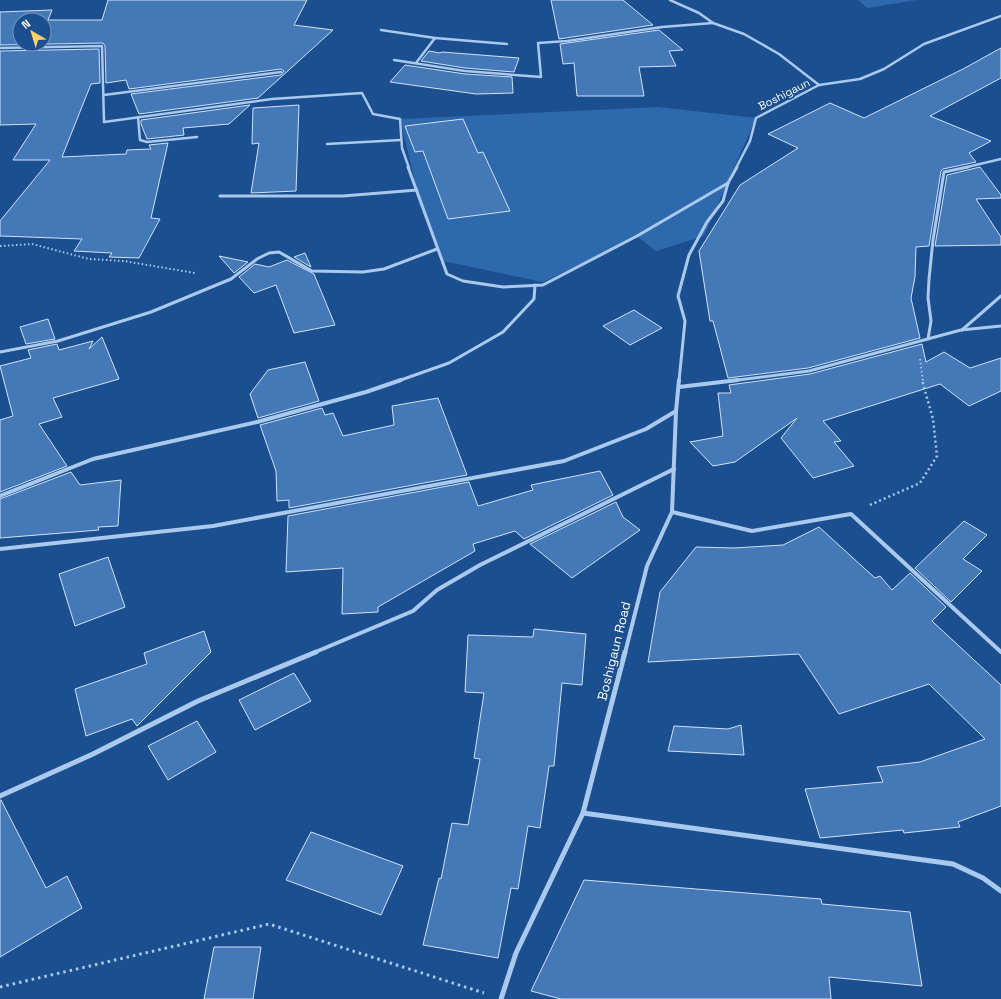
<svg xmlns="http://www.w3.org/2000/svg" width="1001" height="999" font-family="'Space Grotesk',sans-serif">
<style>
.green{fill:#2e69ad}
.building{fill:#4478b7;stroke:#cfe3fa;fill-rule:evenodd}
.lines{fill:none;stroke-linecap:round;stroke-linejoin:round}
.path-far2{stroke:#a9c9ee;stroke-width:2;stroke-dasharray:1.5 2.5;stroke-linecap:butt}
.path-far1{stroke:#a9c9ee;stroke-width:2.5;stroke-dasharray:2 3;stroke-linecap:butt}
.path{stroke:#a9c9ee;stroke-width:3;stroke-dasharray:2.5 4;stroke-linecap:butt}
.street-far3{stroke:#a9c9ee;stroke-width:2.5}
.street-far2{stroke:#a9c9ee;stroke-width:3}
.street-far1{stroke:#a9c9ee;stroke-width:4}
.street{stroke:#a9c9ee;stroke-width:5}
.labels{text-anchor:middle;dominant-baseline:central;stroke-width:3.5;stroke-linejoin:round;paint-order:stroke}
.far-street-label{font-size:11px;fill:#fff;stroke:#1b4f8f}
.street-label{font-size:13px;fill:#fff;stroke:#1b4f8f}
</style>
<rect width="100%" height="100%" fill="#1b4f8f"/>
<g class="green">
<polygon points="858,0 917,0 867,8"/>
<polygon points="658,107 756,118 704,236 656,251 638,237 543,282 443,261 417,190 400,119"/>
</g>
<g class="building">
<path d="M108,0H307L294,25L333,30L258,98L139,114L131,94L281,75L284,71L281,69L129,89L126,80L106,83L105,46L103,43L0,45V12L52,10L48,20H102ZM20,20H44V44H20Z"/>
<polygon points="551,0 623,0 653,25 559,39"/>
<polygon points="659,30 683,50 669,51 676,66 639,67 644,96 577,96 574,63 563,64 560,44"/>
<polygon points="1001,48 1001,78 930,116 991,141 969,153 976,162 943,169 941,171 929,246 916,247 915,277 911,298 920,338 808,368 728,378 713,321 710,321 699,251 740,185 798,148 768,134 830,103 864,118 963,69"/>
<polygon points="99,49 100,83 91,84 62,157 126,154 127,150 151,149 149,145 168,143 151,218 160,219 139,258 109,257 112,253 74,251 82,239 0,236 0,221 50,160 13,160 36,124 0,125 0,51"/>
<polygon points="429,51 440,53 442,52 519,58 514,72 465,68 421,61"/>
<polygon points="405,65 465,74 512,77 513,93 476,94 390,82"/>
<polygon points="250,105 229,124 183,128 184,135 147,139 141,124 141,120"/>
<polygon points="299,105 296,191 251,193 259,143 252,144 253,108"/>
<polygon points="463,119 478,153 483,152 510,211 448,219 423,151 415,152 405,126"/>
<polygon points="980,167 1001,195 1001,198 976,199 1001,237 1001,245 935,246 947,175"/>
<polygon points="305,253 311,267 294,257"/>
<polygon points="219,256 248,262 234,273"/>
<polygon points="287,260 314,274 335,325 294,333 276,285 254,293 239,277 255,264 269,267"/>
<polygon points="634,310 662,328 630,345 603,326"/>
<polygon points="48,319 55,339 26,344 20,327"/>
<polygon points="102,337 119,379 53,398 62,417 39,424 67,466 0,492 0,420 13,416 0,366 31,358 28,350 57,344 59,350 93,341 89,349"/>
<polygon points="922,344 926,362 944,352 970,368 1001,358 1001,391 969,406 940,384 823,421 841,441 834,442 854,466 813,478 781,438 797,418 735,462 713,466 690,442 723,436 718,393 731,393 729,385 810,374"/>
<polygon points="305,362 319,401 258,418 250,394 268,370"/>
<polygon points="438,398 467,475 289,508 289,500 277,501 276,471 260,425 322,408 325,415 333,413 343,436 394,425 392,406"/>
<polygon points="600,471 613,495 524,539 515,531 473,544 475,551 378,607 378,612 342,614 343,568 286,572 288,516 469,482 478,506 533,490 531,485"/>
<polygon points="71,472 80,485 121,480 118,526 98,527 99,530 0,538 0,499"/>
<polygon points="616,502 623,517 640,530 572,578 530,544"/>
<polygon points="964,521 987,535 963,559 982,571 951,602 915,568"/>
<polygon points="819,527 875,578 880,576 892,590 910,573 946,607 932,621 1001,685 1001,806 958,822 960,827 904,833 903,830 820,838 805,789 883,782 877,767 920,762 985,739 929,684 839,714 799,654 648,662 660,592 696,547 734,548 783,545"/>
<polygon points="108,557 125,607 75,626 59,574"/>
<polygon points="534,629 586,634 582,685 562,683 554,766 549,766 540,828 528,826 518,889 511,888 498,958 423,945 439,878 441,879 452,823 468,825 480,759 474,758 484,693 465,692 468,635 533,637"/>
<polygon points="204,631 211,652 137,726 132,719 86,736 75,689 147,664 144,653"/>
<polygon points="294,673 311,701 255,730 239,700"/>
<polygon points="197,721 216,752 168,780 148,746"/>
<polygon points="741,725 744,755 668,751 674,726 728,729"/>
<polygon points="0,800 1,800 46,888 67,876 82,908 0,957"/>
<polygon points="311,832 403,866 381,915 286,880"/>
<polygon points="584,880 821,899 822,904 910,912 922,986 829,977 831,999 561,999 531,991"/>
<polygon points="214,947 261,947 253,999 204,999"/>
</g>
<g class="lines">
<g class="path-far2">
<polyline points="0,246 32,244 89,259 124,261 195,273"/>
<polyline points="920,359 923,381"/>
</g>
<polyline class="path-far1" points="870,505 920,483 937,456 933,419 922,380"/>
<polyline class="path" points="0,987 269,924 484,993"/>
<g class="street-far3">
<polyline points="670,0 699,13 713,23 744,34 779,54 819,85 756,118 750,141 736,168"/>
<polyline points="381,30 435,38"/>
<polyline points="0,48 102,46 104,122 272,99 362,93 373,114 400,119 402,148 409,168"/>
<polyline points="394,60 465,71 541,77 538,43 567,41 662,27 713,23"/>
<polyline points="416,63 435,38 507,44"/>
<polyline points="819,85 860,79 884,69 924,44 1001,16"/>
<polyline points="104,95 281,72"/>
<polyline points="138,117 140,140 147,142 197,137"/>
<polyline points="327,144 401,140"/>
<polyline points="963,168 1001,159"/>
</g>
<g class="street-far2">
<polyline points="408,167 447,274 463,281 503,287 543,285 637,236 728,183"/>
<polyline points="220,196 343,196 417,190"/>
<polyline points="962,330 1001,296"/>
<polyline points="928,339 931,321 928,298 929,279 933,240 944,172 968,167"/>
<polyline points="0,352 58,341 151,312 231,279 257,259 269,253 279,252 312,271 363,272 384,269 437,249"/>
<polyline points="398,381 449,363 503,332 534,299 535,285"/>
<polyline points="679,381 685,321 678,296 689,255 707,222 723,201 728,183 737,167"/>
<polyline points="730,381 809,371 961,330 1001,326"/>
</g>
<g class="street-far1">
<polyline points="679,387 738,380"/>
<polyline points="0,496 93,459 257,422 366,392 401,380"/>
<polyline points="672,512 752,531 851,514 1001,652"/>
<polyline points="0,549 213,526 564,461 646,429 676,411"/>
<polyline points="313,653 413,611 437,590 480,565 674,469"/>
<polyline points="625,653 647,566 672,512 676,411 679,380"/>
</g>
<g class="street">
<polyline points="0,796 93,754 198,701 316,652"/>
<polyline points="583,813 953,864 983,878 1001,891"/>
<polyline points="501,999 516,953 583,813 625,652"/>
</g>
</g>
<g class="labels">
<g class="far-street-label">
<text transform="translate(784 94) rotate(-27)">Boshigaun</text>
</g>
<g class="street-label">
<text transform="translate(614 651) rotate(-76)">Boshigaun Road</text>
</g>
</g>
<g transform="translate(32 32) rotate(322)"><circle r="19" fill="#1b4f8f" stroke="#7695bc"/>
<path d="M0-3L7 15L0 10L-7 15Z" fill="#ffd166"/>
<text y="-6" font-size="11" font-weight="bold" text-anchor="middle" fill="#ffffff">N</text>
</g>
</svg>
